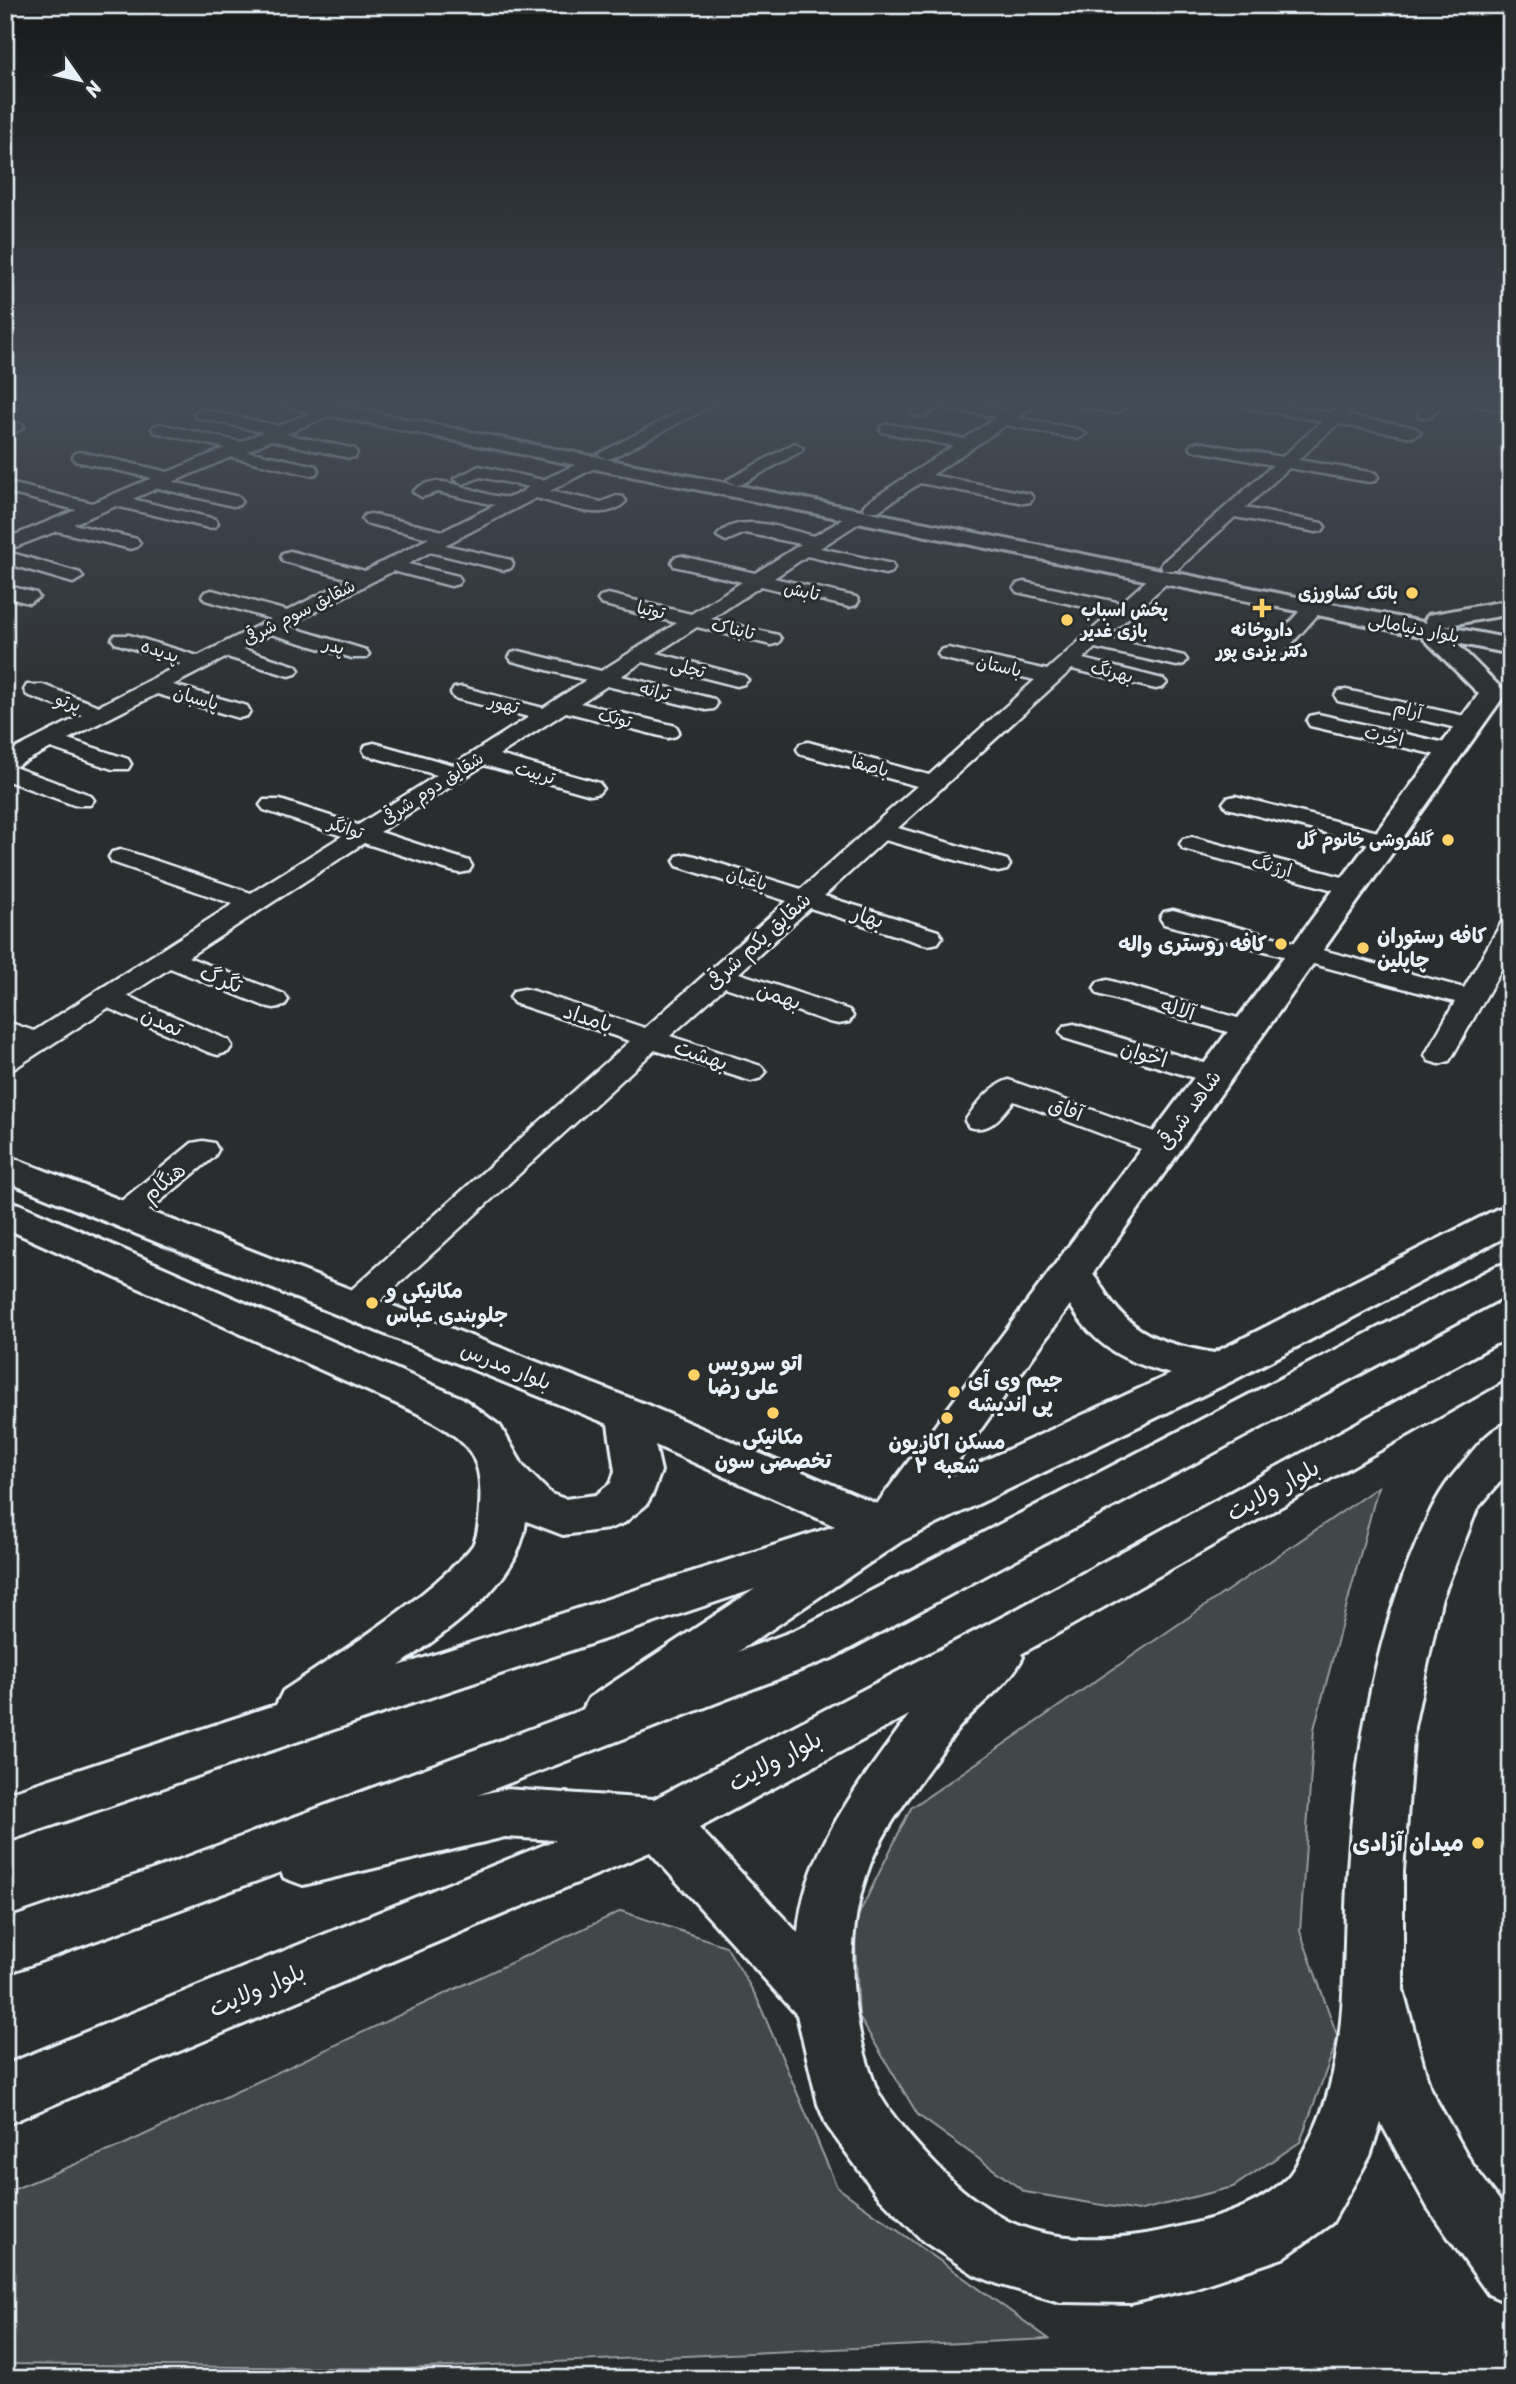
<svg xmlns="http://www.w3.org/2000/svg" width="1516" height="2384" font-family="Sriracha,'Playpen Sans Arabic',sans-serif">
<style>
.green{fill:#424648;stroke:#959ca0;stroke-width:2}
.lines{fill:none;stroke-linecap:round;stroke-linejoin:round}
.street-casing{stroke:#e8f1f8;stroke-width:5}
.secondary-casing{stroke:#e8f1f8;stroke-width:6}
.primary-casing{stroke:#e8f1f8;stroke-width:6}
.street{fill:#2a2d2e;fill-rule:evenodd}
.secondary{fill:#2a2d2e;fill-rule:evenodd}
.primary{fill:#2a2d2e;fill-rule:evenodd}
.poi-dot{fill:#ffd166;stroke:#2a2d2e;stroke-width:2.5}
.labels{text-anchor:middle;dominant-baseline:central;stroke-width:6;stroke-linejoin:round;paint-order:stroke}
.far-street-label{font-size:18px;fill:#e8f1f8;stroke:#2a2d2e}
.far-poi-label{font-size:18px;font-weight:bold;fill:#e8f1f8;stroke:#2a2d2e;text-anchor:end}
.street-label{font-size:21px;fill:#e8f1f8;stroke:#2a2d2e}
.poi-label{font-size:21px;font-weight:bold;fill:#e8f1f8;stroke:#2a2d2e;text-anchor:start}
.near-street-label{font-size:24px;fill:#e8f1f8;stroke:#2a2d2e}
.near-poi-label{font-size:24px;font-weight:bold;fill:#e8f1f8;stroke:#2a2d2e;text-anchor:end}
</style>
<rect width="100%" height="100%" fill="#2a2d2e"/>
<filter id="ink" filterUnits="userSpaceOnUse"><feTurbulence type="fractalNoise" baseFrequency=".0143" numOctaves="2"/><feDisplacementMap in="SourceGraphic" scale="14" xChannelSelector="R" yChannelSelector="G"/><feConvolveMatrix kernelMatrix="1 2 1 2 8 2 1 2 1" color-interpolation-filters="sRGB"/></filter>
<g filter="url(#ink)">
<g class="green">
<polygon points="1378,1487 1314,1729 1300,1931 1338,2038 1300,2142 1233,2187 1138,2211 1025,2192 918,2115 859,2017 854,1924 911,1808"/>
<polygon points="621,1911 726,1946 756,1996 837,2187 1049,2339 405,2369 5,2364 5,2193 125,2144"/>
</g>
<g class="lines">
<defs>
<g id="street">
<polygon points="701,401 720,401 612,458 606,459 598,454"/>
<polygon points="929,401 955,401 1008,410 1022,401 1039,401 1017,418 1078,429 1086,434 1078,439 1006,425 932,475 1030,494 1033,498 1030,502 1024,503 920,483 878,511 866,511 863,507 866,503 953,446 882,432 880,429 882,426 888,424 964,439 996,417 940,407 925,416 913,416 911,413"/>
<polygon points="1068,401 1100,401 1122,405 1124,408 1116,413 1076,406"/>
<polygon points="1254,401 1331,413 1345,401 1361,401 1347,416 1413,427 1421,432 1413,437 1338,424 1298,460 1375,473 1378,477 1375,481 1369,482 1289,468 1245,508 1322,523 1325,527 1322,531 1316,532 1235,517 1177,570 1163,570 1161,566 1163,562 1273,465 1192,450 1190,447 1192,444 1198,442 1282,457 1322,421 1248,408 1245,405 1248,402"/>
<polygon points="1429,401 1445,401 1431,417 1419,417 1417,414"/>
<polygon points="1469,401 1511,401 1511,411 1477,406"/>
<polygon points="332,404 340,409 338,412 286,434 355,449 357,453 355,457 349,458 271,440 247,451 316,466 318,470 316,474 310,475 231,457 173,482 239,497 242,501 239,505 233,506 158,488 132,499 215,519 218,523 215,527 209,528 116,506 73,524 137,539 140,543 137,547 131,549 57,531 5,551 5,539 76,510 5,492 5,482 92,503 152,478 75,461 73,457 75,453 81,452 168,472 225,448 154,432 152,429 154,426 160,424 240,442 263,432 196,417 194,414 202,409 278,426"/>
<polygon points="5,420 22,424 24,427 16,432 5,430"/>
<polygon points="795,443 803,448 801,451 742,484 736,485 727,480"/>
<path d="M594,456L600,457L602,461L600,465L550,491L601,502L617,496L623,497L626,501C606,525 561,504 536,498L445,545L511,560L513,564L511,568L504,570L430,552L408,564L458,576L461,580L458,584L451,586L393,571L287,626L366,650L369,654L366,658H352L271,634L243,649L296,666L299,670L296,674L289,676L227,657L173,685L247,706L250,711L247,716L239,718L157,694L68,739L128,759L131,764L128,769H112L51,748L14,767L90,795L94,800L90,805H74L5,780V754L82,715L27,695L24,690L27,685H43L99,706L181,664L115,643L112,639L115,635H129L198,656L271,619L205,600L202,596L205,592L212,590L287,611L350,579L283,561L281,557L283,553L290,551L365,571L429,538L365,523L362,519L365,515L371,514L443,531L495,505L438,492L422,497L413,492C437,465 482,500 509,497C515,497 524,490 529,487L481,477L463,484L454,479L479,466L543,480Z"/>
<path d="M859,510L868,515L865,519L820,548L892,564L894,568L892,572L885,574L807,556L774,578L856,597L859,601L856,605L849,607L761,586L711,619L778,635L781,639L778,643L771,645L697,627L657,653L744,676L748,680L744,684L737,686L643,662L621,676L714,699L717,704L714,709L706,710L607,686L580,703L676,726L679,731L676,736L668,738L566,712L499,755L599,783L603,788L599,793L591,795L484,765L380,832L469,861L472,866L469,871L460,873L451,871L364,843L188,957L284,994L288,1000L284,1006L274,1008L264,1006L170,968L127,996L228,1040L232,1046L228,1052L218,1055L208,1052L108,1008L15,1068L5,1071V1049L15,1043L5,1039V1021L34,1031L233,904L112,862L109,857L112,852L121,850L130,852L251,893L342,836L264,810L260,805L264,800H280L358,825L437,775L366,755L363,750L366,745L374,743L453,765L529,717L454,698L451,693L454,688L462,687L543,708L586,680L512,661L509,657L512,653L519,651L601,671L677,623L601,604L598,600L601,596L608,594L691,614L742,582L674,566L672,562L674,558L681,556L755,573L801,544L745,533L726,541L717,536C739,510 786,530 814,536Z"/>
<polygon points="5,551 80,573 83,577 73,583 5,563"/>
<polygon points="1162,571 1169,573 1172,577 1169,581 1106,638 1184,656 1187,660 1184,664 1177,666 1095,648 1083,659 1163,679 1167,683 1163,687 1156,689 1072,669 898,828 1007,860 1010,865 1007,870 998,872 885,840 824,896 938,931 942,937 938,943 929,945 920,943 810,908 739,973 849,1010 853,1016 849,1022 839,1024 829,1022 725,987 670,1036 761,1066 766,1072 761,1078 751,1081 741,1078 655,1050 366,1314 354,1317 342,1314 337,1306 342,1298 630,1041 514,1003 510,997 514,991 524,989 534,991 645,1028 787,901 677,866 674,861 677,856 686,854 695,856 801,889 917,786 800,754 797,749 800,744 808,742 929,775 1035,680 941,658 938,654 941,650 948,648 1047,670 1111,613 1017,592 1014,588 1017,584 1024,582 1121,603 1155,573"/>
<polygon points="5,585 36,593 39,597 29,603 5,597"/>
<polygon points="1313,602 1323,608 1320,612 1280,657 1266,657 1263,653 1266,649 1306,604"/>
<polygon points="1346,690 1478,719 1481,724 1478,729 1470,731 1338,701 1335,696 1338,691"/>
<polygon points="1318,714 1458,746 1461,751 1458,756 1450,758 1310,726 1307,721 1310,716"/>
<polygon points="1235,796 1394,836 1397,841 1394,846 1385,848 1227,808 1223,803 1227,798"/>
<polygon points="1192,837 1361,882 1365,887 1361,892 1352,895 1183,849 1180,844 1183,839"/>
<polygon points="1173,910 1464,988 1502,922 1511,920 1511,952 1453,1055 1449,1061 1439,1064 1429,1061 1425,1055 1455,1002 1164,924 1160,918 1164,912"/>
<polygon points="1108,980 1258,1024 1262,1030 1258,1036 1248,1038 1098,994 1094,988 1098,982"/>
<polygon points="1074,1024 1224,1069 1229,1075 1224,1081 1214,1084 1064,1038 1060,1032 1064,1026"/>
<path d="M1009,1080L1174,1139L1178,1146L1174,1153L1163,1155L1152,1153L1014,1101C1000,1116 992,1133 969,1127L965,1121C975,1106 991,1085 1009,1080Z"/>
<polygon points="203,1141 214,1143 218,1150 214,1157 136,1221 125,1224 114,1221 109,1214 114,1207 192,1143"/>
</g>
<path id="secondary" d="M280,401H315L1427,623L1425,620L1428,615L1511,600V614L1444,626L1511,639V654L1456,643L1506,693L1093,1273C1126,1331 1149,1341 1214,1353L1497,1209L1511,1206V1234L1234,1380L902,1541L625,1728L607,1735L589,1728L581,1713L589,1698L755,1589L269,1751L251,1745L243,1729L251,1713L276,1705L283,1691C335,1656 388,1623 435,1583C448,1571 463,1559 473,1545C479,1534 479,1520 480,1508C484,1449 463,1438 415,1412L5,1228V1201L19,1204L462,1398L500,1426L523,1466L551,1494L565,1499L596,1495L611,1483L615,1471L608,1424L5,1181V1155L645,1404L877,1504L1479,694L1421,636L289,407ZM1070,1305C1096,1348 1123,1361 1171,1374L945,1479ZM655,1445L835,1526L399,1666C447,1630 519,1586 526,1521L563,1535L608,1529L624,1523L646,1505L653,1493L661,1471Z"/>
<g id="primary">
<path d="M1511,1263V1293L832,1658L478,1795L505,1789L654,1799L1012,1612L1496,1347L1511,1342V1376L1021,1654L1023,1657C1007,1689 972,1707 952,1737C927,1772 884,1827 870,1865C843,1935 849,2016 875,2085C886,2115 947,2180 974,2199C986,2207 999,2217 1012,2223C1057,2243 1115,2241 1162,2231C1205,2221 1252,2211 1285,2180C1293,2173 1299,2160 1304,2150C1353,2065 1341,1964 1348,1869C1355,1762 1371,1654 1412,1554C1426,1521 1435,1495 1459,1468C1474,1450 1487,1429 1511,1422V1469L1477,1509L1441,1601L1414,1727L1403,1871V1990L1430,2089L1472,2164L1511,2216V2304L1488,2294L1428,2208L1381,2123L1370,2156L1332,2223L1283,2258L1194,2288L1131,2303L1060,2302L998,2284L975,2275L923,2241L877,2195L827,2126L818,2104L797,2015L650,1852L5,2125V2065L556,1840L505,1837L303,1885L284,1878L281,1872L5,1974V1920L155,1869L796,1630L1497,1266ZM909,1715C862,1781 804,1849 798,1933L699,1828Z"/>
<polygon points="269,1707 287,1713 295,1729 287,1745 5,1842 5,1794"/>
</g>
</defs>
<use href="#street" class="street-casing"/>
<use href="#secondary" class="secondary-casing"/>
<use href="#primary" class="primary-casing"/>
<use href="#street" class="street"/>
<use href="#secondary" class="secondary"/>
<use href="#primary" class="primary"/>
</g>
</g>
<linearGradient id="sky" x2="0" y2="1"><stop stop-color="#171919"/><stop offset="0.55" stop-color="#444c57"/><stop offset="1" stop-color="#444c57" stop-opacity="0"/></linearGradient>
<rect width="1516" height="734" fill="url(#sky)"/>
<g class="poi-dot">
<circle cx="1412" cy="593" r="7"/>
<path d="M1258.5 597.5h7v7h7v7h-7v7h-7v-7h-7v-7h7z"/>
<circle cx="1067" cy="620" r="7"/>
<circle cx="1448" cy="840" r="7"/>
<circle cx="1281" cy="944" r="7"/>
<circle cx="1363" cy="948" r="7"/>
<circle cx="372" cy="1303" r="7"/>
<circle cx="694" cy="1375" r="7"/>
<circle cx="954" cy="1392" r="7"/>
<circle cx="773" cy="1413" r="7"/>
<circle cx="947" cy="1418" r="7"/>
<circle cx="1478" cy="1843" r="7"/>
</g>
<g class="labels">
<g class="far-street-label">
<text transform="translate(802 591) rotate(12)">تابش</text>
<text transform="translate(651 610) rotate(13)">توتیا</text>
<text transform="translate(299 612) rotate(-27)">شقایق سوم شرقی</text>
<text transform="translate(1414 628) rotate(11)">بلوار دنیامالی</text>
<text transform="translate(733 629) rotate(13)">تابناک</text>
<text transform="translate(334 646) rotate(16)">پدر</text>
<text transform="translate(160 651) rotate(18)">پدیده</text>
<text transform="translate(999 666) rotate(13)">باستان</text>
<text transform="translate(688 668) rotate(14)">تجلی</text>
<text transform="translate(1112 672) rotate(14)">بهرنگ</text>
<text transform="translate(655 691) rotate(14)">ترانه</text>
<text transform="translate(196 698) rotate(16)">پاسبان</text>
<text transform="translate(68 702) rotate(19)">پرتو</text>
<text transform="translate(504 704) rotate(15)">تهور</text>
<text transform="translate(1408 710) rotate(13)">آرام</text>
<text transform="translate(615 718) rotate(14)">توتک</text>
<text transform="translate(1384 736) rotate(13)">اخرت</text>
<text transform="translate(870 766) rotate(15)">باصفا</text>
<text transform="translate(535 773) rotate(16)">تربیت</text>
<text transform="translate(432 788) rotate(-33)">شقایق دوم شرقی</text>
<text transform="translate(346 828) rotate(18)">توانگر</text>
<text transform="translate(1272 866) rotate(15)">ارژنگ</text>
<text transform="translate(747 879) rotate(17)">باغبان</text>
</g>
<g class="far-poi-label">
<text x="1398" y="593">بانک کشاورزی</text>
<text x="1081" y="610" text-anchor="start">پخش اسباب<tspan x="1081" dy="21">بازی غدیر</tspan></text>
<text x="1262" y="630" text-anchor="middle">داروخانه<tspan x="1262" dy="21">دکتر یزدی پور</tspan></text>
<text x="1434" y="840">گلفروشی خانوم گل</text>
</g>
<g class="street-label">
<text transform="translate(868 917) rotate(18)">بهار</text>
<text transform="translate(758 941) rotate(-42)">شقایق یکم شرقی</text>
<text transform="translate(221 979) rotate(21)">تگرگ</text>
<text transform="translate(779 996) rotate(19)">بهمن</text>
<text transform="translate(1178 1009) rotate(17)">آلاله</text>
<text transform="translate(588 1018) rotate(18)">بامداد</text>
<text transform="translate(162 1022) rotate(24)">تمدن</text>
<text transform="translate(1144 1054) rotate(17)">اخوان</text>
<text transform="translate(701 1055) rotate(19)">بهشت</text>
<text transform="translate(1066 1109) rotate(20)">آفاق</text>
<text transform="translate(1189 1110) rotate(-54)">شاهد شرقی</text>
<text transform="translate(164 1182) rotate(-39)">هنگام</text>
<text transform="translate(506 1366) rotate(22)">بلوار مدرس</text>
</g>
<g class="poi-label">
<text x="1377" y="936">کافه رستوران<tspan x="1377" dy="24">چاپلین</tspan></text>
<text x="1267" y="944" text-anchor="end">کافه روستری واله</text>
<text x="386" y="1291">مکانیکی و<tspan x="386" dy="24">جلوبندی عباس</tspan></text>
<text x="708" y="1363">اتو سرویس<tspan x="708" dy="24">علی رضا</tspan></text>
<text x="968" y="1380">جیم وی آی<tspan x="968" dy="24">پی اندیشه</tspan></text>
<text x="773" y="1437" text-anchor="middle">مکانیکی<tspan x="773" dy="24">تخصصی سون</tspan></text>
<text x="947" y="1442" text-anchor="middle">مسکن اکازیون<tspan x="947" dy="24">شعبه ۲</tspan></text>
</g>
<g class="near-street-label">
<text transform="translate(1273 1490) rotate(-29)">بلوار ولایت</text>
<text transform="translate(775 1761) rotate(-28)">بلوار ولایت</text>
<text transform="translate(257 1990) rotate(-23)">بلوار ولایت</text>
</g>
<g class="near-poi-label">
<text x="1464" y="1843">میدان آزادی</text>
</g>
</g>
<rect width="1516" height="2384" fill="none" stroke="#2a2d2e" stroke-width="28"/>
<rect x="14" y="14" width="1488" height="2356" fill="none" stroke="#e8f1f8" stroke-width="2.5" filter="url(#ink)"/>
<g transform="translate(80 80) rotate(124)" stroke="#2a2d2e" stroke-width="5" paint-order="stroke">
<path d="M0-5L12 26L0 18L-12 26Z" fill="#e8f1f8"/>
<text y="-10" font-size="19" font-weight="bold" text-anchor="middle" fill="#e8f1f8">N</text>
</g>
</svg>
